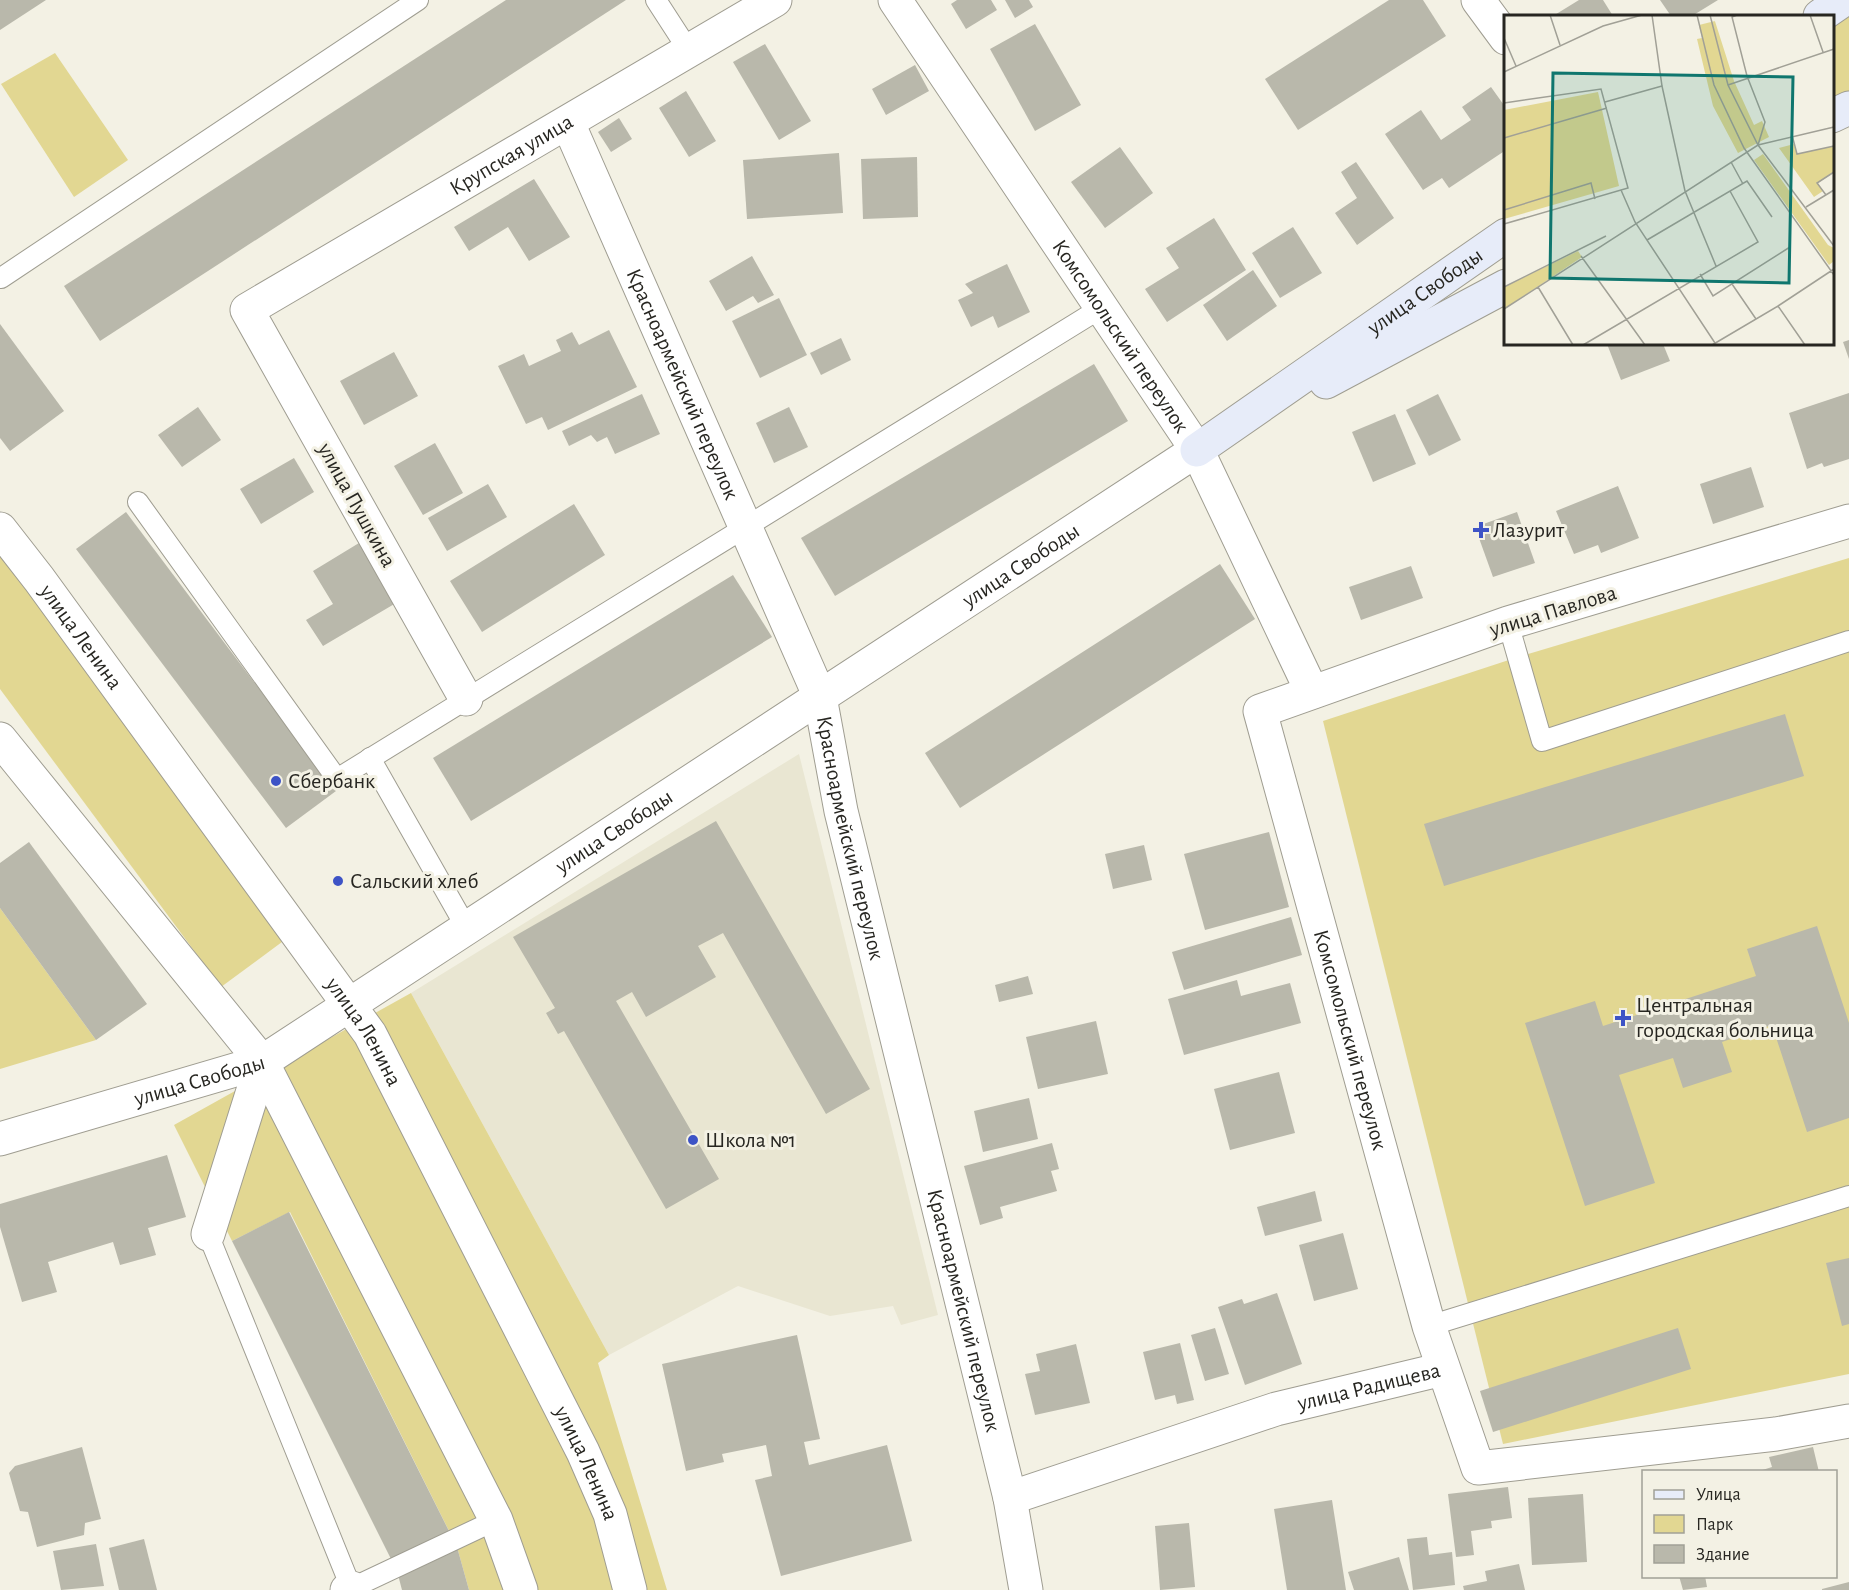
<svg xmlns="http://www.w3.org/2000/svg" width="1849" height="1590" font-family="'Alegreya Sans',sans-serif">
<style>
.built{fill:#e9e6d2}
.green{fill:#e2d792}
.building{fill:#b9b8ab}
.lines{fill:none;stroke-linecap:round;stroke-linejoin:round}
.lane-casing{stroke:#9f9d91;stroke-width:22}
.street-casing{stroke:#9f9d91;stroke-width:35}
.secondary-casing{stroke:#9f9d91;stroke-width:35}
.lane{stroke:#fff;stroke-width:20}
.street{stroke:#fff;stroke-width:33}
.secondary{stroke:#e7ecf9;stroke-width:33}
.poi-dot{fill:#3d53c6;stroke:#f3f1e4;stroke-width:2}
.labels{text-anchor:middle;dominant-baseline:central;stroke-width:6;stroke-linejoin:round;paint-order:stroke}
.street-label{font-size:22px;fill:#272621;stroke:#f3f1e4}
.poi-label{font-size:22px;fill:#272621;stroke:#f3f1e4;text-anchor:start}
.inset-road{fill:none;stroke:#a1a096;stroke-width:1.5}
.view{fill:#0f766e;fill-opacity:0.15;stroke:#0f766e;stroke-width:3}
.inset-edge{fill:none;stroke:#272621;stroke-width:3}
</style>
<rect width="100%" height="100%" fill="#f3f1e4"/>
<polygon class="built" points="799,754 938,1315 901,1325 893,1306 830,1316 738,1286 609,1355 411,993"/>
<g class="green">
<polygon points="1849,0 1849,108 1833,116 1832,16"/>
<polygon points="55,53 128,160 74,197 1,84"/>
<polygon points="0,553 286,939 221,987 0,689"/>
<polygon points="1849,558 1849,1374 1503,1444 1323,721 1518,657"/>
<polygon points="0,908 96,1040 0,1069"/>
<polygon points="411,993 609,1355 598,1363 667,1590 469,1590 457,1547 290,1212 232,1241 174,1125"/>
</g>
<g class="building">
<polygon points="0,0 46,0 0,30"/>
<polygon points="506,0 626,0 100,341 64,286"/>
<polygon points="957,0 991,0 997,10 966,29 951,4"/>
<polygon points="1005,0 1029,0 1033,7 1015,18"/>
<polygon points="1389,0 1423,0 1446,36 1298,130 1265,79"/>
<polygon points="1579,0 1603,0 1613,16 1553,16"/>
<polygon points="1660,0 1718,0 1692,16 1671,16"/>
<polygon points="1035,24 1081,105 1035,131 990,49"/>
<polygon points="765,44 811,121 779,140 733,62"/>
<polygon points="915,65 929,91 886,115 872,89"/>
<polygon points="1491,87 1506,108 1506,150 1449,188 1442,178 1423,190 1385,134 1421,110 1441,140 1471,120 1462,107"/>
<polygon points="686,91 716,141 689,157 659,108"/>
<polygon points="619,118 632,139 611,152 598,132"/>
<polygon points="1120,147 1153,193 1105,228 1071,182"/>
<polygon points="839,153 843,213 747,219 743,160"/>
<polygon points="917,157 918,217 863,219 861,159"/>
<polygon points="1356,162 1394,218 1357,245 1335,213 1357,198 1341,172"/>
<polygon points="534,179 570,237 529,261 508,227 469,251 454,227"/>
<polygon points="1214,218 1246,270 1167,322 1145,289 1179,268 1166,248"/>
<polygon points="1293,227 1322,273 1280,298 1252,253"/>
<polygon points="752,256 774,295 758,303 753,296 726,311 709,281"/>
<polygon points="1007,264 1030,312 998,328 993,316 971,327 958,300 973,293 965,284"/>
<polygon points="1253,270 1277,306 1227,341 1203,305"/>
<polygon points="779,298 807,355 760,378 732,321"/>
<polygon points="0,324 64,411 10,451 0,438"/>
<polygon points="609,330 637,387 548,430 542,417 526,424 498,366 524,354 529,366 561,351 556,340 572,332 579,345"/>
<polygon points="841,338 851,360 821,375 810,353"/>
<polygon points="1849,340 1849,359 1843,342"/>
<polygon points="1607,344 1663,344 1670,361 1621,380"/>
<polygon points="394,352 418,396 364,425 340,381"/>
<polygon points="1094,364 1128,421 835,596 801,538"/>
<polygon points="1849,393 1849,459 1824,467 1822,463 1807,469 1789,413"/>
<polygon points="642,394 660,434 615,454 607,437 597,442 591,435 569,446 562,431"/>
<polygon points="1438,394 1461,440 1429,456 1406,410"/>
<polygon points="198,407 221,440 182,467 158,435"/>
<polygon points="789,407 808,447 774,463 756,423"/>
<polygon points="1395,414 1416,464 1373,482 1352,432"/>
<polygon points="435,443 463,493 423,515 394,466"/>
<polygon points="294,458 314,492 261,524 240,489"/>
<polygon points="1751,467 1764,507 1713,524 1700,484"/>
<polygon points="488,484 507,517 447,551 428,518"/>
<polygon points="1618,486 1639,538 1601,553 1598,545 1574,554 1556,511"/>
<polygon points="574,504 605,555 482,632 450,581"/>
<polygon points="126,512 336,791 286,828 76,549"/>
<polygon points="1517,512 1535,563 1493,577 1475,527"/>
<polygon points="359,543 396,603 323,646 306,620 333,604 313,571"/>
<polygon points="1220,564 1255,619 960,808 925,753"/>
<polygon points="1411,566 1423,598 1361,620 1349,587"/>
<polygon points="733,575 772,637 471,821 433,758"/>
<polygon points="1785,714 1804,776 1444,886 1424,824"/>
<polygon points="716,821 870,1089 826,1114 723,933 698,946 716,977 646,1017 632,992 616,1001 719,1179 666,1209 564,1031 558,1034 546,1013 555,1008 513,937"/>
<polygon points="1269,832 1289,907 1205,930 1184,854"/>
<polygon points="29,842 147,1004 96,1040 0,908 0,863"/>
<polygon points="1144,845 1152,880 1113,889 1105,854"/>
<polygon points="1291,917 1302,955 1184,990 1172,952"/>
<polygon points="1817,926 1849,1023 1849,1118 1807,1132 1772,1025 1722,1042 1732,1072 1683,1088 1673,1058 1619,1075 1655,1183 1585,1206 1525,1023 1595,1001 1603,1026 1756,976 1747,949"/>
<polygon points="1028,976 1033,994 999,1002 995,985"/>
<polygon points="1237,980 1241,996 1290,983 1301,1023 1184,1055 1168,999"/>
<polygon points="1096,1021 1108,1074 1038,1089 1026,1037"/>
<polygon points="1279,1072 1295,1133 1230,1150 1214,1089"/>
<polygon points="1029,1098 1038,1139 983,1152 974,1111"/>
<polygon points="1052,1143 1059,1169 1051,1171 1057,1191 1000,1207 1003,1218 980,1225 964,1166"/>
<polygon points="167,1155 186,1217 148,1228 156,1255 120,1265 113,1242 48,1262 57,1292 22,1302 0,1227 0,1204"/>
<polygon points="1315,1191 1322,1221 1265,1236 1257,1207"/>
<polygon points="289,1212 457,1547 469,1590 402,1590 397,1571 232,1241"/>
<polygon points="1343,1233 1358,1289 1314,1301 1299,1245"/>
<polygon points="1849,1258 1849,1324 1842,1326 1826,1263"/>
<polygon points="1277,1293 1302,1364 1245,1385 1218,1307 1242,1299 1244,1304"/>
<polygon points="1215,1328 1229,1374 1205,1381 1191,1335"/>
<polygon points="1678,1328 1691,1369 1493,1432 1480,1391"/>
<polygon points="797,1335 820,1439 804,1442 809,1465 887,1445 912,1541 781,1576 755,1480 772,1476 766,1445 722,1454 724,1462 686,1471 662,1364"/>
<polygon points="1180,1343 1194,1400 1177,1404 1175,1395 1155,1400 1143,1352"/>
<polygon points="1076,1344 1090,1403 1035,1415 1025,1374 1040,1371 1036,1354"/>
<polygon points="82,1447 101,1519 85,1523 84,1535 37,1547 28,1512 20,1511 9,1473 15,1466"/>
<polygon points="1813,1447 1819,1472 1756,1472 1772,1467 1769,1457"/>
<polygon points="1508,1487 1512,1518 1491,1521 1492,1528 1471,1531 1474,1555 1456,1557 1448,1494"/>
<polygon points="1583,1494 1587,1562 1532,1565 1528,1498"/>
<polygon points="1332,1500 1346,1590 1287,1590 1274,1509"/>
<polygon points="1189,1523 1195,1587 1160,1590 1155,1526"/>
<polygon points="1427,1537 1429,1555 1452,1552 1455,1585 1413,1590 1407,1539"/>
<polygon points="144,1539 157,1590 119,1590 109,1548"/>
<polygon points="96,1544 104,1586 61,1590 53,1551"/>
<polygon points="1399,1557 1409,1590 1354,1590 1348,1572"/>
<polygon points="1519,1564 1525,1590 1464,1590 1463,1586 1487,1581 1485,1571"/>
<polygon points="1679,1576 1705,1576 1707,1587 1683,1590"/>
<polygon points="1849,1582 1849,1590 1822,1590 1822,1589"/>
</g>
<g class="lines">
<defs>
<g id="lane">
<polyline points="656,0 689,51"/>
<polyline points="1,278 418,0"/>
<polyline points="138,502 337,779 1101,308"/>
<polyline points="1508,623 1542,741 1849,641"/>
<polyline points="370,758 466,927"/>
<polyline points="208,1234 352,1590"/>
<polyline points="1429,1326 1849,1196"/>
<polyline points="352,1588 496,1520"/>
</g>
<g id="street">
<path id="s1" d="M895,0L1197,450L1312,692"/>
<polyline points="1478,0 1506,38"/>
<path id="s2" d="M568,123L820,697L841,811L1010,1498L1026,1590"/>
<path id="s3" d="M1849,521L1508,623L1260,711L1429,1326L1478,1468L1776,1434L1849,1421"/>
<path id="s4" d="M0,529L39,579L370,1034L583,1452L610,1514L630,1590"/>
<path id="s5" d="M466,699L247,310L775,0"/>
<polyline points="0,739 262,1062 496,1520 521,1590"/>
<path id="s6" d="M0,1139L262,1062L1197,450"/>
<polyline points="208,1234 262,1062"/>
<path id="s7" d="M1010,1498L1276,1409L1443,1369"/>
<polyline points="347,1590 352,1588"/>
</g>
<g id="secondary">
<polyline points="1820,16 1843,0"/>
<polyline points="1832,116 1849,108"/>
<polyline points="1326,382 1506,286"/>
<path id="s8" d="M1197,450L1506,235"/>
</g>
</defs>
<use href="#lane" class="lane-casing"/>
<use href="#street" class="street-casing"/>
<use href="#secondary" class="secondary-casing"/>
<use href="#lane" class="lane"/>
<use href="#street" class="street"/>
<use href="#secondary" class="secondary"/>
</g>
<g class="poi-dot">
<path d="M1478 521h6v6h6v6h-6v6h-6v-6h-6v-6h6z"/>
<circle cx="276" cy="781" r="6"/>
<circle cx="338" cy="881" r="6"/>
<path d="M1620 1009h6v6h6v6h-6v6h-6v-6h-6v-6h6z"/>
<circle cx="693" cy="1140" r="6"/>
</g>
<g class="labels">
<g class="street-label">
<text stroke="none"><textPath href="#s5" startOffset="753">Крупская улица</textPath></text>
<text stroke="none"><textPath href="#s8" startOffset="278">улица Свободы</textPath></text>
<text stroke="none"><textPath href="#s1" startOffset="405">Комсомольский переулок</textPath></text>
<text stroke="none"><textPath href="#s2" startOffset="285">Красноармейский переулок</textPath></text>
<text transform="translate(357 505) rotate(61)">улица Пушкина</text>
<text stroke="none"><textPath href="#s6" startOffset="1180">улица Свободы</textPath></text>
<text transform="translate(1553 611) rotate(-17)">улица Павлова</text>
<text stroke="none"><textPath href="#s4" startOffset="135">улица Ленина</textPath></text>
<text stroke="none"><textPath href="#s6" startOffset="694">улица Свободы</textPath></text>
<text stroke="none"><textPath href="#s2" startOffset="771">Красноармейский переулок</textPath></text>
<text stroke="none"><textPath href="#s4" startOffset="621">улица Ленина</textPath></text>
<text stroke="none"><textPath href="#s3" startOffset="960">Комсомольский переулок</textPath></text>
<text stroke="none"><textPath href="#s6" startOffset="208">улица Свободы</textPath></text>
<text stroke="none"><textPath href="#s2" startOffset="1257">Красноармейский переулок</textPath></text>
<text stroke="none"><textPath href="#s7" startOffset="376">улица Радищева</textPath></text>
<text stroke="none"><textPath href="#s4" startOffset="1107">улица Ленина</textPath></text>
</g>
<g class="poi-label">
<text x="1493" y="530">Лазурит</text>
<text x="288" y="781">Сбербанк</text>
<text x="350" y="881">Сальский хлеб</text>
<text x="1636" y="1005">Центральная<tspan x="1636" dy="25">городская больница</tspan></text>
<text x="705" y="1140">Школа №1</text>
</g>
</g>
<g transform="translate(1504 15)">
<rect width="330" height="330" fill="#f3f1e4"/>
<path d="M209,0L230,66L250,110L258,106L265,122L234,138L209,91L193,24L198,23L195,10L211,6ZM94,77L115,171L0,204V95ZM290,129L293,139L330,131V157L314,168L319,176L310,182L275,133ZM259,139L324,230L330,233V246L325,250L250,145ZM74,236L78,242L0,294V272Z" fill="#e2d792"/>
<path class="inset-road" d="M46,0L56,30M148,0L158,71L181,176L212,251M193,0L210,70L240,133L330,260M206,0L224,70L254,130L330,231M233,0L228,2L243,61L261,107L254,130M306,0L319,37M0,23L12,51M0,57L99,11L138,0M224,70L330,34M101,87L158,71M0,88L97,74L124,173L0,209M288,120L293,139L330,131M0,123L103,93M227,147L239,169M117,175L131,207L211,328M322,180L313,168L330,157M302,192L330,175M0,195L87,168L91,184M143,225L243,166L268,202M77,241L141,330M196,259L209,281L286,232M228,269L252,304M0,272L102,221M34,272L69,330M274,291L330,254M0,294L254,130L330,112M79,330L254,227L226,176M208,330L274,291L301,330"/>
<path class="view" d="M49,58L289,62L285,268L46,263Z"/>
<rect width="330" height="330" class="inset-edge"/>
</g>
<rect x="1642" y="1470" width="195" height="108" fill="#f3f1e4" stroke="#a1a096" stroke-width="1.5"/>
<rect x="1654" y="1490" width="30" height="9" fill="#e7ecf9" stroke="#a1a096" stroke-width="1.5"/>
<text x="1696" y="1500" font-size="18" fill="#272621">Улица</text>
<rect x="1654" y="1515" width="30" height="18" fill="#e2d792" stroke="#a1a096" stroke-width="1.5"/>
<text x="1696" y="1530" font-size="18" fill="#272621">Парк</text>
<rect x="1654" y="1545" width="30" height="18" fill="#b9b8ab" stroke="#a1a096" stroke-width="1.5"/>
<text x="1696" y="1560" font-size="18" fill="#272621">Здание</text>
</svg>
